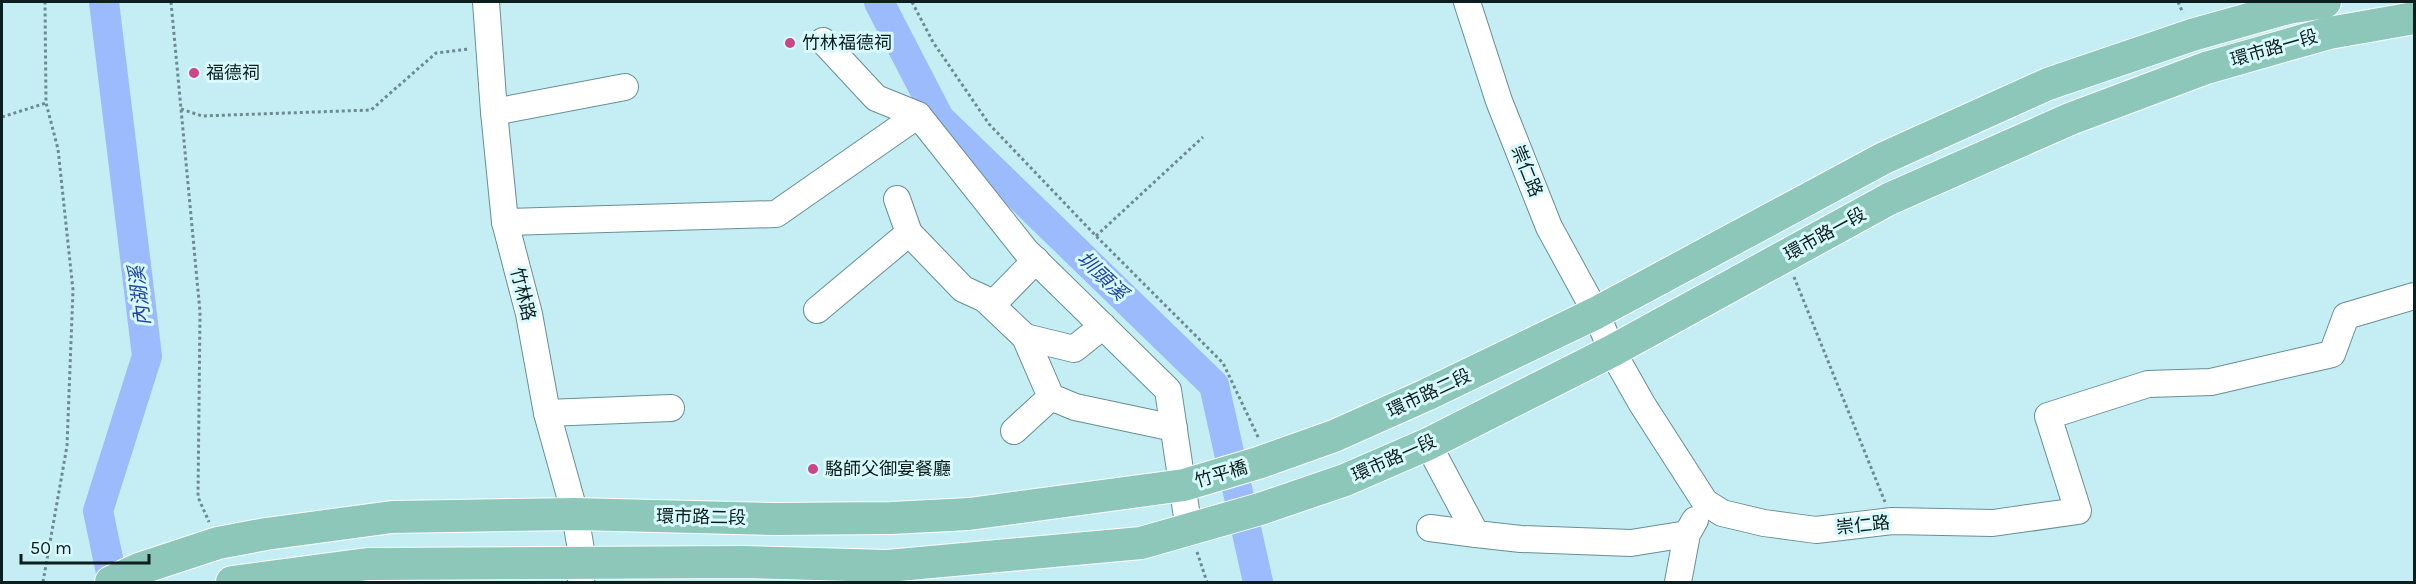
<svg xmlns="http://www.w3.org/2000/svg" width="2416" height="584" font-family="Karla,'Noto Sans TC',sans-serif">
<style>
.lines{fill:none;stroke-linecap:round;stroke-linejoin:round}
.river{stroke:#9bbbfd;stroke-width:30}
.minor-casing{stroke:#678f94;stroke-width:28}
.major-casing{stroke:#fff;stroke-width:34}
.path{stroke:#6d8b8e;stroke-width:3;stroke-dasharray:3 3;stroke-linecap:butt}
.minor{stroke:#fff;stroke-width:26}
.major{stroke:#8cc7b9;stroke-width:32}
.poi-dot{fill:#cb4587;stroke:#d8fafd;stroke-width:2}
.labels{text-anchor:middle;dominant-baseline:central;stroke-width:6;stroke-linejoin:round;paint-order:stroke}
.poi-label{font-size:18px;fill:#0d1e1f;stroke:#d8fafd;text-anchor:start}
.street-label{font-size:18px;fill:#0d1e1f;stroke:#d8fafd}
.water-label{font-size:20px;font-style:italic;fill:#2045a2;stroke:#d8fafd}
</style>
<rect width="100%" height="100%" fill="#c4eef3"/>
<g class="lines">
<g class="river">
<polyline points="104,2 147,356 98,511 113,582"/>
<polyline points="879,2 939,118 1214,385 1258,582"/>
</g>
<defs>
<g id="minor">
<polyline points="486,2 494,112 505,222 529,314 547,413 575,514 583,562 581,582"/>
<polyline points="1467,2 1499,101 1549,227 1596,313 1612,351 1642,404 1705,502 1722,513 1764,523 1816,530 1892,521 1993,523 2078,511 2048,416 2148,384 2211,382 2332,354 2346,316 2414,296"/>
<polyline points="823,41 876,98 918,115 1026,251 1168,390 1189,530"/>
<polyline points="494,112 625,87"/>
<polyline points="897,199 909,233"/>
<polyline points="505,222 776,214 918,115"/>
<polyline points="992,305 1036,260"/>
<polyline points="817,310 909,233 963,289 985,299 1025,337 1051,397 1075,407 1174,428"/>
<polyline points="1025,337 1074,349 1103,326"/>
<polyline points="547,413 671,408"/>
<polyline points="1014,431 1051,397"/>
<polyline points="1428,444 1476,534 1521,539 1631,543 1687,534"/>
<polyline points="1430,528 1476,534"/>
<polyline points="1678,582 1687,534 1695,520"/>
</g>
<g id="major">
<polyline points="111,582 139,569 218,543 266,534 392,517 575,514 774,519 891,518 969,514 1184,485 1258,463 1334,436 1426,395 1596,313 1884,158 2048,84 2192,35 2288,8 2325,2"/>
<polyline points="232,582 367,564 743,562 887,566 1141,543 1260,509 1345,480 1428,444 1612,351 1889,199 2070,119 2206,68 2329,33 2414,18"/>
</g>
</defs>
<use href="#minor" class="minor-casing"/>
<use href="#major" class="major-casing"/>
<g class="path">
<polyline points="171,2 200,312 198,497 209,522"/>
<polyline points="912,2 933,42 989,124 1096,236 1223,363 1259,439"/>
<polyline points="2178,2 2183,13"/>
<polyline points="181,109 202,116 371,110 436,53 469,49"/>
<polyline points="2,117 46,103"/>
<polyline points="1096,236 1203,137"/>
<polyline points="1794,277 1885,502"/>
<polyline points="1197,552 1207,582"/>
<polyline points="43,582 67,446 73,290 58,149 46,103 45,2"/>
</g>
<use href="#minor" class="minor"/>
<use href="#major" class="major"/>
</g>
<g class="poi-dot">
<circle cx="790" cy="43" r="6"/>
<circle cx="194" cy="73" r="6"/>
<circle cx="813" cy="469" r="6"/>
</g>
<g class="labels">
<g class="poi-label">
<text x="802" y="43">竹林福德祠</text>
<text x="206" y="73">福德祠</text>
<text x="825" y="469">駱師父御宴餐廳</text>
</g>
<g class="street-label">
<text transform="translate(2274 48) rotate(-16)">環市路一段</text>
<text transform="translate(1527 171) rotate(68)">崇仁路</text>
<text transform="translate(1825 234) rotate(-29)">環市路一段</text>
<text transform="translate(523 294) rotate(76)">竹林路</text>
<text transform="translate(1429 393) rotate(-25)">環市路二段</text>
<text transform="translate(1394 458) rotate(-24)">環市路一段</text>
<text transform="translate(1221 474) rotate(-16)">竹平橋</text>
<text transform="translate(701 517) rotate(1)">環市路二段</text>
<text transform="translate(1863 525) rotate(-6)">崇仁路</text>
</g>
<g class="water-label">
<text transform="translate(1102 276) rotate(44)">圳頭溪</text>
<text transform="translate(140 296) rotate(-97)">內湖溪</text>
</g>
</g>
<rect width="2416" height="584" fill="none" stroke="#0d1e1f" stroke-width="6"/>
<path d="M21 554v9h128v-9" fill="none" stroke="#0d1e1f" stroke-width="3"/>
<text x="30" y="554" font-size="18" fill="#0d1e1f" stroke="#d8fafd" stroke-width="4.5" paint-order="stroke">50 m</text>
</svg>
